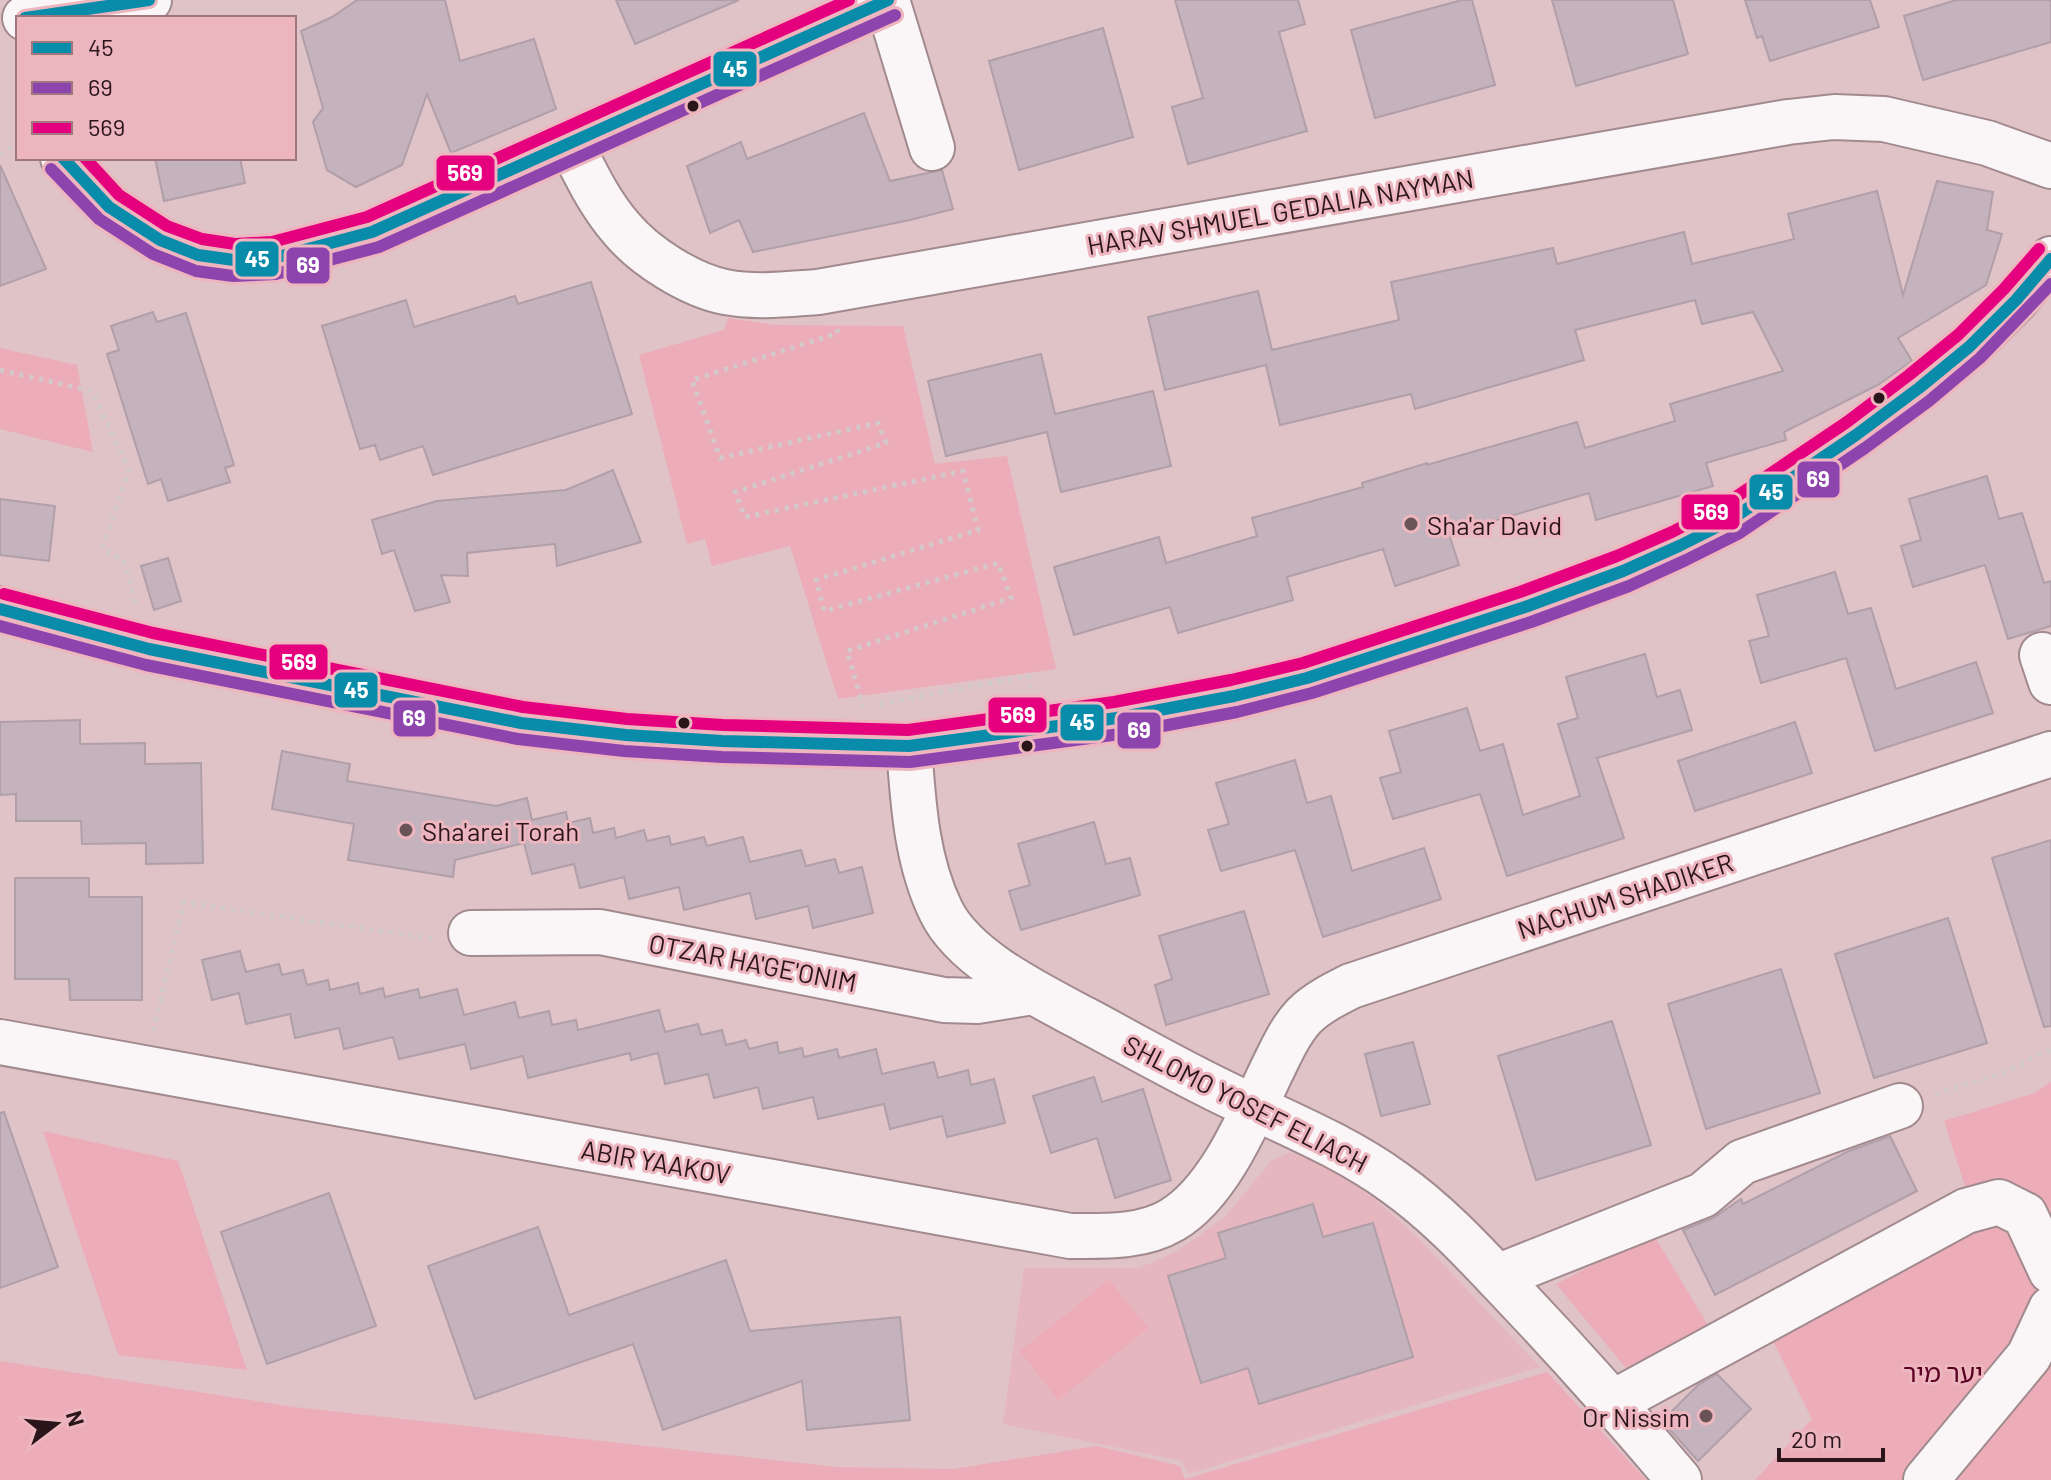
<svg xmlns="http://www.w3.org/2000/svg" width="2051" height="1480" font-family="Barlow,'Noto Sans Hebrew',sans-serif">
<style>
.built{fill:#e6b6be}
.green{fill:#ecacb8}
.building{fill:#c4b2bc;stroke:#b09fa9;stroke-width:2}
.lines{fill:none;stroke-linecap:round;stroke-linejoin:round}
.minor-casing{stroke:#a18a8e;stroke-width:48}
.path{stroke:#d2c9ca;stroke-width:5;stroke-dasharray:4 6;stroke-linecap:butt}
.minor{stroke:#faf6f7;stroke-width:44}
.bus-1-casing{stroke:#edb6bf;stroke-width:18}
.bus-2-casing{stroke:#edb6bf;stroke-width:18}
.bus-3-casing{stroke:#edb6bf;stroke-width:18}
.bus-1{stroke:#088caa;stroke-width:12}
.bus-2{stroke:#8e44ad;stroke-width:12}
.bus-3{stroke:#e5007d;stroke-width:12}
.bus-dot{fill:#2a161a;stroke:#edb6bf;stroke-width:3}
.poi-dot{fill:#6a5357;stroke:#edb6bf;stroke-width:3}
.labels{text-anchor:middle;dominant-baseline:central;stroke-width:6;stroke-linejoin:round;paint-order:stroke}
.street-label{font-size:26px;fill:#2a161a;stroke:#edb6bf}
.poi-label{font-size:26px;fill:#2a161a;stroke:#edb6bf;text-anchor:start}
.park-label{font-size:26px;fill:#5a0023;stroke:#edb6bf}
.line-badge{stroke:#edb6bf;stroke-width:3}
.badge-label{font-size:22px;text-anchor:middle;font-weight:bold;fill:#fff}
</style>
<rect width="100%" height="100%" fill="#e0c3c7"/>
<polygon class="built" points="1290,1152 1334,1170 1376,1200 1420,1240 1540,1367 1188,1474 1182,1461 1003,1424 1024,1268 1139,1268 1176,1252 1224,1218 1271,1161"/>
<g class="green">
<polygon points="728,318 776,325 903,326 935,464 1007,456 1056,669 838,699 790,546 712,566 705,539 687,544 639,355 724,330"/>
<polygon points="0,348 77,365 93,452 0,429"/>
<polygon points="2051,1082 2051,1480 1755,1480 1812,1419 1773,1341 1812,1317 1979,1230 1944,1121 2035,1093"/>
<polygon points="43,1131 178,1161 247,1370 118,1355"/>
<polygon points="1653,1234 1715,1337 1626,1368 1556,1284"/>
<polygon points="1109,1280 1148,1328 1058,1400 1020,1351"/>
<polygon points="0,1361 294,1407 837,1467 953,1469 1097,1446 1180,1466 1185,1479 1547,1372 1646,1480 0,1480"/>
</g>
<g class="building">
<polygon points="357,0 445,0 460,61 534,39 556,109 451,153 427,94 402,165 356,187 327,170 313,122 323,108 301,31 332,17"/>
<polygon points="616,0 739,0 635,44"/>
<polygon points="1175,0 1298,0 1305,24 1279,32 1307,131 1188,164 1172,107 1203,98"/>
<polygon points="1462,0 1472,0 1495,85 1375,118 1351,30"/>
<polygon points="1552,0 1673,0 1688,54 1576,86"/>
<polygon points="1745,0 1870,0 1879,27 1770,61 1762,36 1757,38"/>
<polygon points="1956,0 2051,0 2051,42 1923,80 1904,16"/>
<polygon points="1103,28 1133,137 1019,170 989,61"/>
<polygon points="864,113 890,181 942,170 953,209 910,220 753,252 739,220 710,233 687,166 741,142 747,159"/>
<polygon points="155,158 240,158 245,183 164,201"/>
<polygon points="0,165 46,269 0,286"/>
<polygon points="1937,181 1993,192 1987,230 2002,234 1986,285 1898,338 1912,361 1878,385 1784,432 1786,440 1706,463 1713,486 1596,520 1589,493 1449,534 1459,565 1395,586 1383,549 1287,577 1293,600 1178,633 1170,607 1074,635 1054,567 1159,537 1166,563 1257,536 1252,518 1363,487 1362,483 1427,463 1427,465 1577,422 1585,448 1675,421 1670,404 1783,371 1753,312 1702,324 1695,300 1575,330 1584,360 1415,409 1411,394 1280,425 1266,365 1165,390 1148,317 1258,291 1272,350 1399,320 1391,282 1553,248 1557,264 1684,232 1692,264 1794,239 1788,214 1877,191 1903,295"/>
<polygon points="591,282 632,414 433,475 423,446 380,460 375,445 360,449 322,326 406,300 414,327 515,296 518,304"/>
<polygon points="153,312 157,322 186,313 234,465 225,468 230,482 168,501 161,479 148,484 107,354 119,350 111,326"/>
<polygon points="1041,354 1055,414 1153,391 1171,466 1061,492 1047,432 946,456 928,381"/>
<polygon points="613,470 641,542 557,566 555,544 467,553 468,576 441,575 450,602 415,611 394,550 382,554 372,520 437,501 566,490"/>
<polygon points="1987,476 1999,519 2022,513 2044,583 2051,581 2051,626 2008,639 1985,565 1913,587 1901,546 1921,540 1909,499"/>
<polygon points="0,499 55,506 49,561 0,555"/>
<polygon points="168,558 181,601 154,610 141,566"/>
<polygon points="1835,572 1848,614 1871,608 1896,689 1976,662 1993,713 1875,751 1846,658 1761,683 1749,641 1769,636 1757,595"/>
<polygon points="1645,654 1657,697 1680,690 1692,730 1597,758 1624,838 1507,876 1480,794 1393,819 1380,778 1401,772 1389,731 1467,708 1480,751 1503,744 1523,815 1580,796 1558,724 1578,718 1566,677"/>
<polygon points="80,720 80,744 145,743 145,764 201,763 203,863 146,864 146,843 82,844 81,821 16,821 16,794 0,795 0,722"/>
<polygon points="1795,722 1812,773 1695,811 1678,761"/>
<polygon points="282,751 350,764 347,781 496,806 527,798 532,820 566,812 568,823 590,818 593,833 614,828 616,838 644,830 647,841 669,836 671,845 704,837 707,846 743,837 750,862 801,850 806,866 835,859 839,873 862,867 873,913 813,928 808,906 756,919 750,893 684,910 679,887 629,899 624,877 580,888 574,864 532,874 524,843 455,860 453,877 348,860 354,824 272,809"/>
<polygon points="1295,760 1307,803 1331,796 1352,871 1424,848 1441,899 1323,937 1295,850 1221,871 1208,830 1229,824 1216,783"/>
<polygon points="1094,822 1106,864 1130,858 1140,895 1021,930 1009,891 1030,885 1018,844"/>
<polygon points="2051,840 2051,1026 2044,1027 1992,858"/>
<polygon points="15,878 89,878 89,897 142,897 142,1000 70,1000 69,979 15,979"/>
<polygon points="1244,911 1269,994 1166,1025 1155,985 1172,979 1159,936"/>
<polygon points="1948,918 1987,1043 1874,1078 1835,954"/>
<polygon points="240,951 246,972 279,964 282,975 303,970 307,985 328,980 330,990 358,983 360,994 383,988 385,997 418,989 420,998 457,989 464,1015 515,1002 519,1018 549,1011 552,1025 576,1020 578,1030 659,1010 665,1032 698,1024 701,1035 722,1030 726,1045 746,1040 749,1049 777,1042 779,1053 802,1048 804,1057 837,1049 839,1058 876,1049 882,1074 934,1062 938,1078 968,1070 971,1085 994,1079 1005,1123 947,1137 942,1116 890,1129 884,1104 818,1119 813,1097 763,1109 758,1087 714,1098 708,1074 665,1084 658,1053 631,1060 630,1053 528,1078 523,1056 471,1069 465,1044 399,1059 393,1037 344,1049 339,1028 295,1038 290,1014 246,1024 239,993 212,1000 202,960"/>
<polygon points="1781,969 1820,1093 1706,1129 1668,1004"/>
<polygon points="1612,1021 1651,1145 1536,1180 1498,1056"/>
<polygon points="1413,1042 1430,1104 1381,1116 1365,1054"/>
<polygon points="1094,1077 1102,1102 1143,1089 1171,1180 1115,1198 1097,1138 1051,1153 1033,1096"/>
<polygon points="4,1112 58,1267 0,1288 0,1113"/>
<polygon points="1890,1136 1917,1191 1715,1295 1683,1230 1713,1218 1741,1199 1743,1204 1849,1151"/>
<polygon points="329,1193 376,1326 267,1364 221,1232"/>
<polygon points="1313,1204 1323,1237 1373,1223 1413,1357 1259,1404 1248,1368 1201,1383 1168,1276 1226,1258 1218,1233"/>
<polygon points="538,1227 569,1315 726,1260 750,1331 900,1317 910,1420 807,1430 802,1381 663,1430 633,1344 475,1399 428,1266"/>
<polygon points="1717,1374 1751,1409 1698,1461 1662,1421 1698,1385"/>
</g>
<g class="lines">
<defs>
<g id="minor">
<polyline points="887,0 932,148"/>
<polyline points="25,18 149,0"/>
<path d="M570,143C585,172 599,203 621,228C644,256 690,285 725,292C756,298 788,294 818,292L1788,122L1834,117L1884,119L1987,143L2051,166"/>
<polyline points="63,158 109,207 160,240 198,255 234,260 274,258 372,232 888,0"/>
<polyline points="0,609 149,649 521,723 626,735 722,741 909,746 1117,718 1234,696 1307,678 1525,607 1623,571 1679,546 1729,521 1856,435 1919,388 1969,347 2016,300 2051,259"/>
<polyline points="2042,655 2051,682"/>
<path d="M909,746C913,801 916,860 941,911C964,959 1039,995 1084,1019C1129,1043 1173,1068 1218,1090C1278,1120 1340,1143 1395,1183C1440,1215 1476,1255 1514,1295C1571,1355 1626,1417 1679,1480"/>
<polyline points="471,933 600,932 944,1000 977,1001 1033,992"/>
<path d="M0,1042L1070,1236C1103,1236 1142,1238 1172,1220C1218,1193 1248,1121 1270,1074C1280,1054 1289,1032 1304,1016C1317,1003 1335,994 1351,986L2051,754"/>
<polyline points="1497,1277 1703,1195 1742,1162 1900,1106"/>
<polyline points="1612,1403 1966,1211 1999,1202 2025,1215 2051,1271"/>
<polyline points="1926,1480 2029,1356 2051,1309"/>
</g>
</defs>
<use href="#minor" class="minor-casing"/>
<g class="path">
<polyline points="0,155 18,142"/>
<polyline points="837,329 838,333 692,380 720,458 878,423 886,443 735,492 745,517 963,471 978,530 816,580 824,611 998,563 1011,598 847,651 863,706"/>
<polyline points="0,370 92,391 129,470 102,549 124,560 137,607"/>
<polyline points="880,704 1028,676 1031,691"/>
<polyline points="153,1031 184,902 434,939"/>
<polyline points="1935,1094 2003,1073 2051,1049"/>
</g>
<use href="#minor" class="minor"/>
<defs>
<g id="bus-1">
<polyline points="25,18 149,0"/>
<polyline points="63,158 109,207 160,240 198,255 234,260 274,258 372,232 888,0"/>
<polyline points="0,609 149,649 521,723 626,735 722,741 909,746 1117,718 1234,696 1307,678 1525,607 1623,571 1679,546 1729,521 1856,435 1919,388 1969,347 2016,300 2051,259"/>
</g>
<g id="bus-2">
<polyline points="51,169 99,219 153,254 196,271 233,276 276,274 379,247 895,15"/>
<polyline points="0,626 146,665 518,739 624,751 722,757 910,762 1120,734 1237,712 1312,693 1531,622 1629,586 1686,560 1738,534 1865,448 1929,401 1980,358 2051,284"/>
</g>
<g id="bus-3">
<polyline points="85,158 119,195 167,226 202,239 235,244 272,242 367,217 849,0"/>
<polyline points="4,594 153,633 523,707 627,719 723,725 908,730 1114,702 1231,680 1303,663 1520,592 1617,556 1672,532 1721,507 1847,422 1909,375 1958,335 2004,289 2039,249"/>
</g>
</defs>
<use href="#bus-1" class="bus-1-casing"/>
<use href="#bus-2" class="bus-2-casing"/>
<use href="#bus-3" class="bus-3-casing"/>
<use href="#bus-1" class="bus-1"/>
<use href="#bus-2" class="bus-2"/>
<use href="#bus-3" class="bus-3"/>
</g>
<g class="bus-dot">
<circle cx="693" cy="106" r="7"/>
<circle cx="1879" cy="398" r="7"/>
<circle cx="684" cy="723" r="7"/>
<circle cx="1027" cy="746" r="7"/>
</g>
<g class="poi-dot">
<circle cx="1411" cy="524" r="8"/>
<circle cx="406" cy="830" r="8"/>
<circle cx="1706" cy="1416" r="8"/>
</g>
<g class="labels">
<g class="street-label">
<text transform="translate(1280 211) rotate(-10)">HARAV SHMUEL GEDALIA NAYMAN</text>
<text transform="translate(1625 895) rotate(-18)">NACHUM SHADIKER</text>
<text transform="translate(753 962) rotate(11)">OTZAR HA'GE'ONIM</text>
<text transform="translate(1246 1103) rotate(27)">SHLOMO YOSEF ELIACH</text>
<text transform="translate(656 1161) rotate(10)">ABIR YAAKOV</text>
</g>
<g class="poi-label">
<text x="1427" y="524">Sha'ar David</text>
<text x="422" y="830">Sha'arei Torah</text>
<text x="1690" y="1416" text-anchor="end">Or Nissim</text>
</g>
<g class="park-label">
<text x="1943" y="1371">יער מיר</text>
</g>
</g>
<g class="line-badge">
<rect x="712" y="50" width="46" height="38" rx="8" fill="#088caa"/>
<rect x="435" y="154" width="61" height="38" rx="8" fill="#e5007d"/>
<rect x="234" y="240" width="46" height="38" rx="8" fill="#088caa"/>
<rect x="285" y="246" width="46" height="39" rx="8" fill="#8e44ad"/>
<rect x="1796" y="460" width="45" height="39" rx="8" fill="#8e44ad"/>
<rect x="1748" y="473" width="46" height="38" rx="8" fill="#088caa"/>
<rect x="1680" y="493" width="61" height="38" rx="8" fill="#e5007d"/>
<rect x="268" y="643" width="61" height="38" rx="8" fill="#e5007d"/>
<rect x="333" y="671" width="46" height="38" rx="8" fill="#088caa"/>
<rect x="987" y="696" width="61" height="38" rx="8" fill="#e5007d"/>
<rect x="392" y="699" width="45" height="39" rx="8" fill="#8e44ad"/>
<rect x="1059" y="703" width="46" height="39" rx="8" fill="#088caa"/>
<rect x="1116" y="711" width="46" height="39" rx="8" fill="#8e44ad"/>
</g>
<g class="badge-label">
<text x="735" y="77">45</text>
<text x="465" y="181">569</text>
<text x="257" y="267">45</text>
<text x="308" y="273">69</text>
<text x="1818" y="487">69</text>
<text x="1771" y="500">45</text>
<text x="1711" y="520">569</text>
<text x="299" y="670">569</text>
<text x="356" y="698">45</text>
<text x="1018" y="723">569</text>
<text x="414" y="726">69</text>
<text x="1082" y="730">45</text>
<text x="1139" y="738">69</text>
</g>
<rect x="16" y="16" width="280" height="144" fill="#edb6bf" stroke="#9f767d" stroke-width="2"/>
<rect x="32" y="42" width="40" height="12" fill="#088caa" stroke="#9f767d" stroke-width="2"/>
<text x="88" y="56" font-size="24" fill="#2a161a">45</text>
<rect x="32" y="82" width="40" height="12" fill="#8e44ad" stroke="#9f767d" stroke-width="2"/>
<text x="88" y="96" font-size="24" fill="#2a161a">69</text>
<rect x="32" y="122" width="40" height="12" fill="#e5007d" stroke="#9f767d" stroke-width="2"/>
<text x="88" y="136" font-size="24" fill="#2a161a">569</text>
<g transform="translate(56 1424) rotate(74)" stroke="#edb6bf" stroke-width="6" paint-order="stroke">
<path d="M0-6L14 30L0 20L-14 30Z" fill="#2a161a"/>
<text y="-12" font-size="22" font-weight="bold" text-anchor="middle" fill="#2a161a">N</text>
</g>
<path d="M1779 1448v12h104v-12" fill="none" stroke="#2a161a" stroke-width="4"/>
<text x="1791" y="1448" font-size="24" fill="#2a161a" stroke="#edb6bf" stroke-width="6" paint-order="stroke">20 m</text>
</svg>
